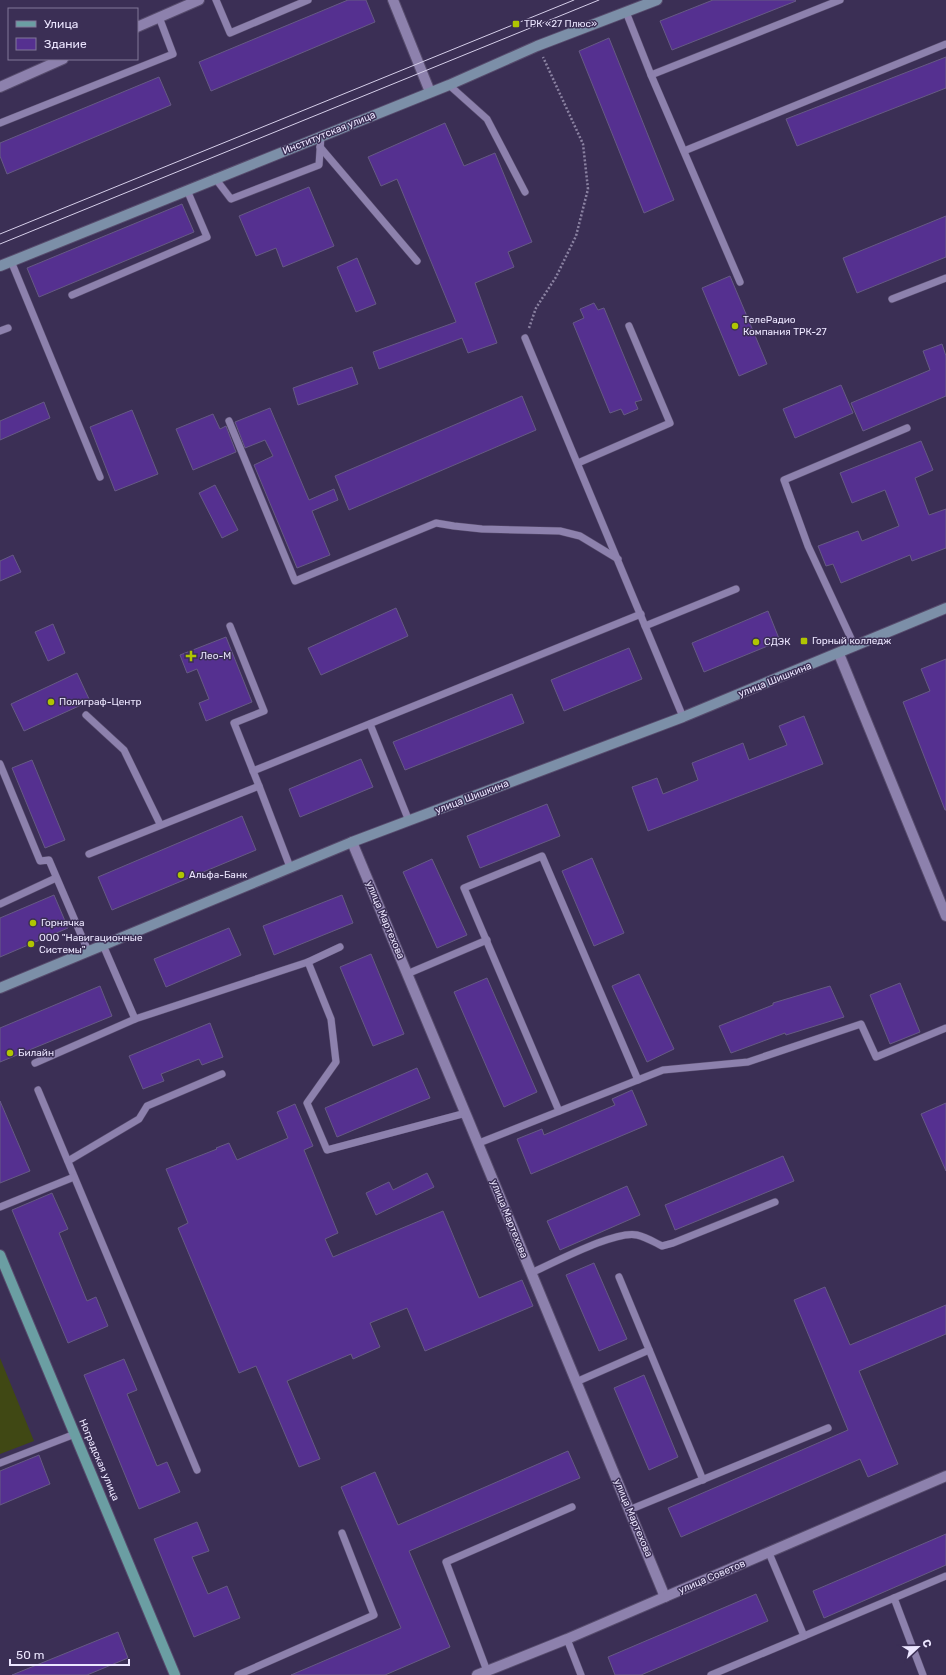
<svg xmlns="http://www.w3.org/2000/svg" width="946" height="1675" font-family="Rubik,sans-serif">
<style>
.green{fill:#404814}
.building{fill:#553090;stroke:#665a84}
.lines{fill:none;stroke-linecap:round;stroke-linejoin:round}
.lane-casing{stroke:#574c6d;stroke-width:8}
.street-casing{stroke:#574c6d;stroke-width:12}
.secondary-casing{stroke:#574c6d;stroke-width:12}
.primary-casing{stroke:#574c6d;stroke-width:12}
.path{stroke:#8b82a2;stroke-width:2.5;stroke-dasharray:2 2;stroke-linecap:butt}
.lane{stroke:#8d81ad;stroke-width:7}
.street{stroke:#8d81ad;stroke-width:10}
.secondary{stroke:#7c8fa8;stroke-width:10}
.primary{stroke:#6b9ea3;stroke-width:10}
.tram{stroke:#d5cee9;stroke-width:1}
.poi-dot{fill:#b0c501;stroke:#3b2f55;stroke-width:1.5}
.labels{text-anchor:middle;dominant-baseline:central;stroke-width:3;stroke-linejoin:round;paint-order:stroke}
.poi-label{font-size:10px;fill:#ece6ff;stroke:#3b2f55;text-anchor:start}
.street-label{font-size:10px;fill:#ece6ff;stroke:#3b2f55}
</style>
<rect width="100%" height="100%" fill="#3b2f55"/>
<polygon class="green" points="0,1358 34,1441 0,1454"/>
<g class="building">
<polygon points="348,0 366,0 375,22 211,91 199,62"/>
<polygon points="713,0 795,0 796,1 672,50 660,21"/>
<polygon points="609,38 674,200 644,213 579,51"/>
<polygon points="946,57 946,88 797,146 786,119"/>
<polygon points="159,77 171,105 7,174 0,156 0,143"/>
<polygon points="445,123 464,166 495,153 532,242 508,252 514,267 475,283 497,343 468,353 462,338 379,369 373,352 456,322 397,179 381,186 368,157"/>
<polygon points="309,187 334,246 283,267 276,248 256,256 239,216"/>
<polygon points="182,204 194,232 39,297 27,268"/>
<polygon points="946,216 946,257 857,293 843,258"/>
<polygon points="357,258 376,304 356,312 337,267"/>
<polygon points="730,276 767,364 739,376 702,288"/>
<polygon points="594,303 598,310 604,308 642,400 635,402 638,409 624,415 621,409 610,413 573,323 584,318 580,309"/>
<polygon points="942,344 946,356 946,396 863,431 851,403 930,370 923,351"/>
<polygon points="352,367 358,384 298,405 293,388"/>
<polygon points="841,385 853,413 795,438 783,409"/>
<polygon points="522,396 536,430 349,510 335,476"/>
<polygon points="44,402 50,418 0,440 0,421"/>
<polygon points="270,408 309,500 334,489 338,500 312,511 330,555 297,568 254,465 273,456 265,440 245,448 235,422"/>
<polygon points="132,410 158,474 115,491 90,427"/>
<polygon points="213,414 220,429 226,426 236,452 193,470 176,429"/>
<polygon points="921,441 933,470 915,478 929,515 946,509 946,548 912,561 910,555 841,583 833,564 826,566 818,546 858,531 862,541 899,526 885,490 852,503 840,473"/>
<polygon points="215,485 238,530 222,538 199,493"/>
<polygon points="13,555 21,572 0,581 0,561"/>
<polygon points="396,608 408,636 321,675 308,648"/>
<polygon points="768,611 780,641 704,672 692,643"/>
<polygon points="53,624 65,653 48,661 35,632"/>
<polygon points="226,637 252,702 206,721 199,703 209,699 197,669 187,673 180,655"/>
<polygon points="629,648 642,679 564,711 551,680"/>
<polygon points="946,659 946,810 945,810 903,702 930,691 921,669"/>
<polygon points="77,673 90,701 24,731 11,704"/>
<polygon points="512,694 524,723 405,770 393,742"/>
<polygon points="804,716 823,764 648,831 632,787 657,778 663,794 698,780 692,763 743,743 749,760 787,745 779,726"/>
<polygon points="361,759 373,787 300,817 289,789"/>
<polygon points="32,760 65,840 45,848 12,768"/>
<polygon points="547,804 560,836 480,868 467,836"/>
<polygon points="242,816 256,850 112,910 98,877"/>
<polygon points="592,858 624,933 594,946 562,871"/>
<polygon points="432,859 467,935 437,948 403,872"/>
<polygon points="54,895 68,928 0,957 0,918"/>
<polygon points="342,895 353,923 274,955 263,926"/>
<polygon points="229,928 241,955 166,987 154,959"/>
<polygon points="371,954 404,1034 373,1046 340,967"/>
<polygon points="639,974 674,1049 647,1062 612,986"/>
<polygon points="487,978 537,1092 504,1107 454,992"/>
<polygon points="900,983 920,1032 890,1044 870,995"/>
<polygon points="100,986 112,1016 0,1062 0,1028"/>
<polygon points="830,986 844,1017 786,1035 785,1033 731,1053 719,1026 773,1005 773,1003"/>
<polygon points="210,1023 223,1057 202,1065 199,1059 161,1074 164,1081 143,1089 129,1056"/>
<polygon points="417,1068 430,1098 337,1137 325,1108"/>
<polygon points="632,1090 647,1125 531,1174 517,1139 542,1129 544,1135 615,1105 612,1099"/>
<polygon points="0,1101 30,1171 0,1183"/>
<polygon points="946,1103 946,1171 921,1114"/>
<polygon points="295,1104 313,1146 304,1150 338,1233 325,1239 333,1257 443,1211 479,1298 522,1280 533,1306 425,1351 407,1308 370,1323 380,1347 353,1359 351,1354 287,1381 320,1459 299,1467 256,1366 239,1373 178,1228 188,1223 166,1169 217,1149 216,1148 229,1143 237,1160 288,1138 277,1112"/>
<polygon points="783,1156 794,1181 675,1230 665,1205"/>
<polygon points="427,1173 434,1187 376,1215 366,1193 389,1182 393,1190"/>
<polygon points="627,1186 640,1215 560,1250 547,1221"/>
<polygon points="52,1193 68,1229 59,1233 87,1301 96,1297 108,1326 68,1343 12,1210"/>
<polygon points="594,1263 627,1339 599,1351 566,1275"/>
<polygon points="825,1287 850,1345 946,1305 946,1334 859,1371 898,1464 868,1477 860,1459 681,1537 668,1508 848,1430 794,1300"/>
<polygon points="124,1359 137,1390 127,1394 157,1466 167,1462 180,1492 139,1509 84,1375"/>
<polygon points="644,1375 678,1457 649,1470 614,1388"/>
<polygon points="568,1451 580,1478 409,1551 450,1647 385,1675 291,1675 401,1628 341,1487 375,1472 398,1525"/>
<polygon points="39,1455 50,1484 0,1505 0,1471"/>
<polygon points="197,1522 209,1551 192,1557 208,1594 227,1586 240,1618 194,1637 154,1539"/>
<polygon points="946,1534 946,1565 824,1618 813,1591"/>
<polygon points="756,1594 768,1621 641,1675 615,1675 608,1657"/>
<polygon points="118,1632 128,1658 87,1675 12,1675"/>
</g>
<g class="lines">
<defs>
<g id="lane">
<polyline points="216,0 230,33 308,0"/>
<polyline points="626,12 651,75"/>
<polyline points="449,85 487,119 525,192"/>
<polyline points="0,123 173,54 159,17"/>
<polyline points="320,147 417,261"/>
<polyline points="684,151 946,44"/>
<polyline points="215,178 231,199 319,165 321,136"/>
<polyline points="11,261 100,477"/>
<polyline points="740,282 651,75 840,0"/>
<polyline points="72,295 207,237 187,190"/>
<polyline points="892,299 946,278"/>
<polyline points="0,331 8,328"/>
<polyline points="525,338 683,717"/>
<polyline points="229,421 295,581 436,523 454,526 482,529 560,531 580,536 618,559"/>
<polyline points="578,463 670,423 629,326"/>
<polyline points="230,626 264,711 234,723 259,786"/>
<polyline points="645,626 736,589"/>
<polyline points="855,647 808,546 784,480 907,428"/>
<polyline points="86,715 124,750 160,824"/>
<polyline points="370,724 409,821"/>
<polyline points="0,764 40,861 49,860 88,951"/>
<polyline points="253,771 641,614"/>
<polyline points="89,854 259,786 290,867"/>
<polyline points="0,904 56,878"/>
<polyline points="103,945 135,1019"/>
<polyline points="308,962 331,1019 336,1062 307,1103 327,1150 466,1113"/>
<polyline points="407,974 487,940"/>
<polyline points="35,1063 135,1019 308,962 340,947"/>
<polyline points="38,1090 197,1470"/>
<polyline points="559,1111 464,888 542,856 638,1080"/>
<polyline points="479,1143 663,1070 748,1062 861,1024 876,1057 946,1028"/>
<polyline points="68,1161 139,1119 147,1106 222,1074"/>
<polyline points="0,1207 74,1177"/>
<path d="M531,1273C554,1263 615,1230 637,1235C646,1237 654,1242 662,1246L673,1243L775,1202"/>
<polyline points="619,1277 703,1480"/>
<polyline points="576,1382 649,1350"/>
<polyline points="0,1463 75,1434"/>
<polyline points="629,1510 828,1428"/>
<polyline points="769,1553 804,1636 894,1598 923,1675"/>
<polyline points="894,1598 946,1576"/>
<polyline points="567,1639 581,1675"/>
<polyline points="487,1671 446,1562 572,1507"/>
<polyline points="238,1675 374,1615 342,1533"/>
<polyline points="711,1675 804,1636"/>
</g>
<g id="street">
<polyline points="393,0 430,92"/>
<polyline points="137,27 199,0"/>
<polyline points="0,87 63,59"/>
<polyline points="839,654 946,916"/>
<path d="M352,842C458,1093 561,1345 665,1597"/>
<polyline points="477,1675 567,1639 946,1476"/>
</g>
<g id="secondary">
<polyline points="0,266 449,85 537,46 657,0"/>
<polyline points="0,988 352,842 683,717 946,608"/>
</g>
<polyline id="primary" points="0,1255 175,1675"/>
</defs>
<use href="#lane" class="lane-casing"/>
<use href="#street" class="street-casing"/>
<use href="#secondary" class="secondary-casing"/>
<use href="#primary" class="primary-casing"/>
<polyline class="path" points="529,328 536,308 556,277 576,236 588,189 583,144 543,57"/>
<use href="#lane" class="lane"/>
<use href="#street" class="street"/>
<use href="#secondary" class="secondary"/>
<use href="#primary" class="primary"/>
<g class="tram">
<polyline points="0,234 574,0"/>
<polyline points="0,244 599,0"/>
</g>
</g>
<g class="poi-dot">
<rect x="512" y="20" width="8" height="8" rx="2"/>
<circle cx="735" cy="326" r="4"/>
<rect x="800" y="637" width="8" height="8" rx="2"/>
<circle cx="756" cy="642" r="4"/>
<path d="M189 650h4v4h4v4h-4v4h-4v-4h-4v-4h4z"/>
<circle cx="51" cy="702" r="4"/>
<circle cx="181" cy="875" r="4"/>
<circle cx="33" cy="923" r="4"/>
<circle cx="31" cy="944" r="4"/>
<circle cx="10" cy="1053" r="4"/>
</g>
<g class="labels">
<g class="poi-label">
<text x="524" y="24">ТРК «27 Плюс»</text>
<text x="743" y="320">ТелеРадио<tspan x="743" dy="12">Компания ТРК-27</tspan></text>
<text x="812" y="641">Горный колледж</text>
<text x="764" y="642">СДЭК</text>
<text x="200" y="656">Лео-М</text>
<text x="59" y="702">Полиграф-Центр</text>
<text x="189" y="875">Альфа-Банк</text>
<text x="41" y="923">Горнячка</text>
<text x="39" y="938">ООО "Навигационные<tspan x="39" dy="12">Системы"</tspan></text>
<text x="18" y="1053">Билайн</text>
</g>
<g class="street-label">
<text transform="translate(329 133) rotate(-22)">Институтская улица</text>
<text transform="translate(775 680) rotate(-22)">улица Шишкина</text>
<text transform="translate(472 797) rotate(-21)">улица Шишкина</text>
<text transform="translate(385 920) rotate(67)">улица Мартехова</text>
<text transform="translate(509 1219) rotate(68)">улица Мартехова</text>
<text transform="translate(99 1460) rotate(67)">Ноградская улица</text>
<text transform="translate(633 1518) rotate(67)">улица Мартехова</text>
<text transform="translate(712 1577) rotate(-23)">улица Советов</text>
</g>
</g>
<rect x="8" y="8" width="130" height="52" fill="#3b2f55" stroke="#827899"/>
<rect x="16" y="21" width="20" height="6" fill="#6b9ea3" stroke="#827899"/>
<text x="44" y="28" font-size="12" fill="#ece6ff">Улица</text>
<rect x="16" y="38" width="20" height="12" fill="#553090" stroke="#827899"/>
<text x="44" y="48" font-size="12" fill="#ece6ff">Здание</text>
<g transform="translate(918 1647) rotate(68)" stroke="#3b2f55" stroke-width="3" paint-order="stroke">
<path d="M0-3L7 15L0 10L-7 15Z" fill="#ece6ff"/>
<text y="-6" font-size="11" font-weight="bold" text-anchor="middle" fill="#ece6ff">С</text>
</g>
<path d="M10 1659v6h119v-6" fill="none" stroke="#ece6ff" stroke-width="2"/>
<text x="16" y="1659" font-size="12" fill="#ece6ff" stroke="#3b2f55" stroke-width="3" paint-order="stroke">50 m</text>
</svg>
